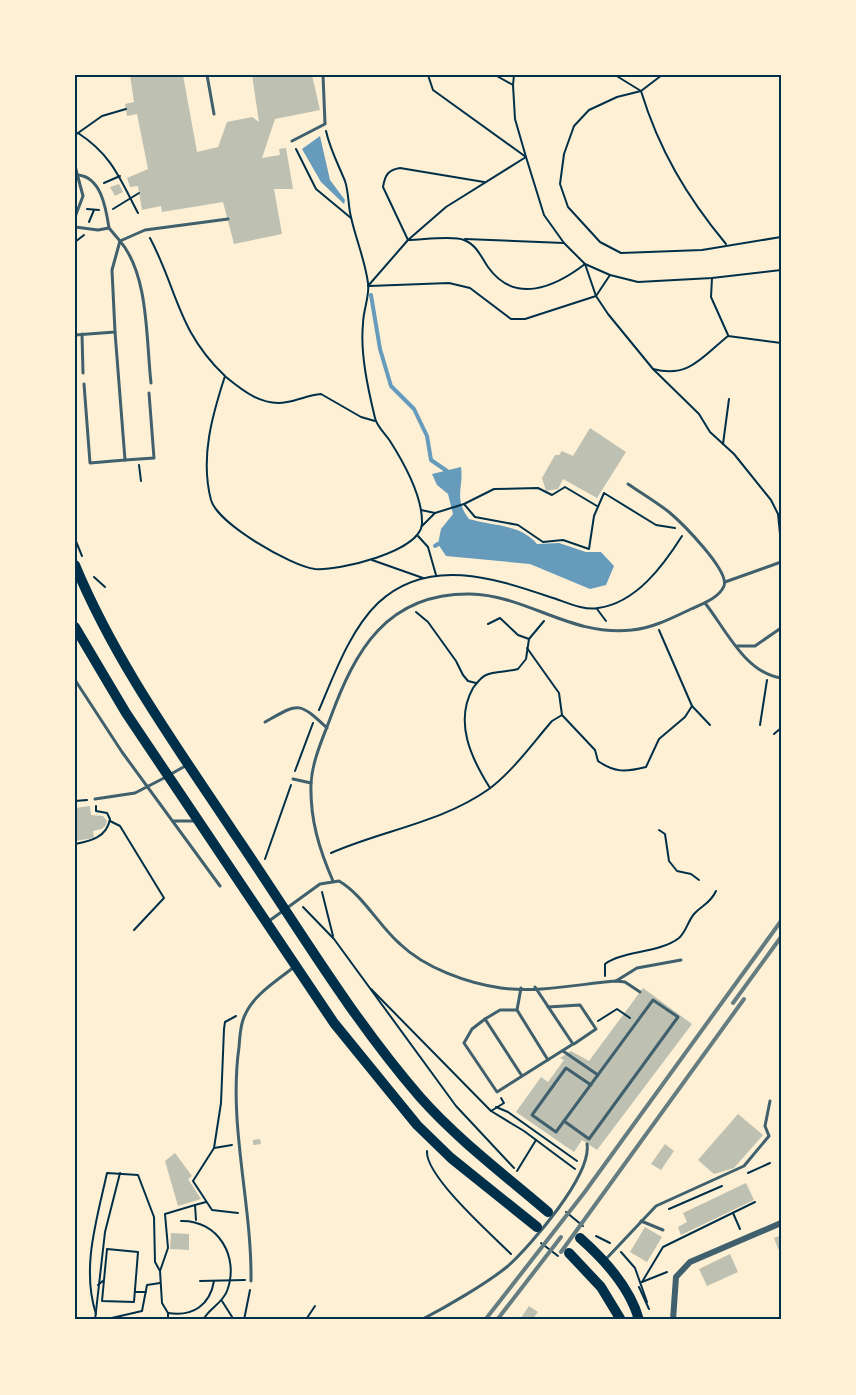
<svg xmlns="http://www.w3.org/2000/svg" width="856" height="1395" font-family="'PT Sans Narrow',sans-serif">
<style>
.water{fill:#669bbc}
.lines{fill:none;stroke-linecap:round;stroke-linejoin:round}
.stream{stroke:#669bbc;stroke-width:4}
.building{fill:#bec0b2}
.path{stroke:#003049;stroke-width:2}
.service{stroke:#3f606c;stroke-width:3}
.minor{stroke:#3f606c;stroke-width:6}
.trunk{stroke:#003049;stroke-width:10}
.rail{stroke:#657d81;stroke-width:4}
.neatline{fill:none;stroke:#003049;stroke-width:2}
</style>
<rect width="100%" height="100%" fill="#fdf0d5"/>
<g class="water">
<polygon points="320,136 330,180 345,200 344,204 321,182 302,149"/>
<path d="M461,467C464,488 453,498 469,519C492,526 521,524 537,544L559,543L586,552H601L614,566L606,585L590,589L530,564L446,556L438,544L441,529L453,514L448,494L437,485L432,474Z"/>
</g>
<g class="lines">
<g class="stream">
<polyline points="371,295 380,349 391,386 414,409 427,436 431,460 447,471"/>
<polyline points="435,546 438,544"/>
</g>
</g>
<g class="building">
<polygon points="130,75 183,75 197,152 218,147 227,122 252,117 259,122 252,75 312,75 320,110 275,119 262,158 280,155 279,149 286,148 293,189 274,189 282,234 234,244 223,202 162,212 161,206 142,210 138,186 130,187 127,178 148,169 137,114 127,116 125,104 134,102"/>
<polygon points="119,184 123,192 115,196 110,187"/>
<polygon points="590,428 626,452 597,498 563,479 558,489 546,491 542,478 555,455 559,455 562,451 573,456"/>
<polygon points="90,806 91,815 103,816 107,821 106,825 102,829 93,831 94,838 75,841 75,808"/>
<polygon points="643,988 692,1024 597,1150 582,1140 574,1152 516,1112 541,1077 548,1082 564,1060 560,1058 571,1051 589,1061"/>
<polygon points="738,1114 763,1135 734,1168 714,1174 698,1160"/>
<polygon points="260,1139 261,1144 253,1145 253,1140"/>
<polygon points="665,1144 674,1151 661,1170 651,1164"/>
<polygon points="175,1153 192,1176 188,1179 201,1199 178,1206 165,1161"/>
<polygon points="746,1183 754,1200 681,1235 678,1227 687,1222 683,1213"/>
<polygon points="645,1227 662,1237 647,1262 630,1252"/>
<polygon points="171,1233 189,1234 189,1250 170,1249"/>
<polygon points="781,1235 781,1248 778,1249 774,1238"/>
<polygon points="730,1254 738,1272 707,1286 699,1269"/>
<polygon points="529,1306 538,1312 532,1320 524,1320 521,1318"/>
</g>
<g class="lines">
<g class="path">
<polyline points="428,75 433,90 526,157 544,215 564,243 585,264 610,275 638,282 712,278 781,270"/>
<path d="M615,75L641,91C659,150 687,197 726,244"/>
<polyline points="662,75 641,91 617,97 589,110 574,126 564,154 560,184 568,207 600,242 621,253 702,250 781,237"/>
<polyline points="513,85 514,75"/>
<polyline points="78,133 102,116 126,109"/>
<path d="M75,135L78,133C112,155 120,179 138,213"/>
<polyline points="296,149 316,189 351,218"/>
<path d="M484,182L400,168C388,170 385,175 383,187L408,240L446,207L526,157L515,119L513,85L495,75"/>
<polyline points="104,183 120,176"/>
<polyline points="87,209 99,210"/>
<polyline points="113,209 139,193"/>
<polyline points="89,222 94,210"/>
<path d="M150,238C178,291 177,330 225,376C212,416 200,458 211,500C218,524 291,566 315,569C338,571 420,552 422,524C423,498 404,463 390,441C385,433 377,427 375,418C368,389 360,353 363,324C363,310 370,296 368,283C365,260 356,240 351,217C348,206 349,193 345,181C338,164 330,149 326,131"/>
<polyline points="465,239 564,243"/>
<polyline points="75,242 84,235"/>
<polyline points="712,278 711,297 728,335"/>
<path d="M368,286L408,240C422,240 453,235 464,240C477,245 481,257 488,267C515,305 555,287 585,264L596,296L608,314L653,369L699,414L710,432L734,454L771,500L778,514L781,544"/>
<polyline points="369,286 449,283 470,288 511,319 525,319 596,296 610,275"/>
<path d="M653,369C689,379 703,356 728,336L781,343"/>
<path d="M226,377C243,391 263,407 287,402C299,400 309,395 321,394L361,417L375,421"/>
<polyline points="723,444 729,399"/>
<polyline points="139,465 141,481"/>
<polyline points="464,504 475,517 518,525 543,542 563,540 589,549 594,516 604,493 656,525 675,528"/>
<polyline points="421,510 435,513"/>
<polyline points="422,526 435,513 464,504 494,489 538,488 552,495 565,487 597,506"/>
<polyline points="418,536 428,547 436,575"/>
<polyline points="75,539 82,556"/>
<polyline points="372,560 423,578"/>
<polyline points="94,577 105,587"/>
<polyline points="597,609 606,621"/>
<polyline points="416,612 428,622 456,661 463,675 468,681 476,683"/>
<polyline points="488,624 500,618 518,635 529,639"/>
<polyline points="659,630 692,706 710,725"/>
<polyline points="527,648 559,693 562,715"/>
<path d="M319,710C334,675 350,630 378,603C428,556 494,578 550,597C564,601 583,611 598,608C636,603 663,566 682,536"/>
<polyline points="760,725 767,680"/>
<polyline points="774,734 781,728"/>
<polyline points="295,771 313,723"/>
<path d="M490,788C471,758 454,722 473,688C476,684 481,677 486,675C494,671 508,672 518,669L526,659L529,639L544,621"/>
<polyline points="75,801 87,800"/>
<polyline points="110,821 120,826 164,898 134,930"/>
<polyline points="659,830 665,834 669,861 677,871 691,874 699,880"/>
<path d="M75,844C91,841 107,837 110,819L107,813L96,811V806"/>
<path d="M331,853C383,830 441,823 489,789C513,771 532,744 552,721L562,715L595,750L598,761C615,773 626,772 646,767L659,739L685,717L692,706"/>
<polyline points="265,859 291,785"/>
<polyline points="322,892 333,936"/>
<polyline points="303,907 334,939 456,1106 514,1168"/>
<path d="M605,976V964C622,951 660,953 679,938C686,932 688,921 694,914C702,905 710,904 716,891"/>
<polyline points="371,989 491,1111 524,1131 575,1169"/>
<polyline points="236,1016 225,1022 224,1029 221,1103 214,1148 193,1181 212,1210 238,1213"/>
<polyline points="598,1021 617,1009 630,1018"/>
<polyline points="496,1107 508,1112 577,1161"/>
<polyline points="491,1111 504,1103 501,1098"/>
<polyline points="214,1148 232,1145"/>
<path d="M427,1151C425,1176 492,1235 511,1254"/>
<polyline points="517,1171 536,1140"/>
<polyline points="748,1173 770,1163"/>
<polyline points="195,1205 206,1202"/>
<polyline points="669,1209 722,1186"/>
<polyline points="566,1212 583,1226"/>
<polyline points="733,1213 740,1229"/>
<path d="M181,1221C218,1220 240,1257 227,1291C222,1304 209,1308 203,1320"/>
<polyline points="596,1236 610,1243"/>
<polyline points="541,1243 558,1256"/>
<polyline points="621,1252 635,1268 647,1302"/>
<polyline points="200,1281 245,1280"/>
<polyline points="642,1282 663,1247 755,1202"/>
<polyline points="642,1282 667,1272"/>
<polyline points="98,1285 104,1280 107,1249 138,1252 134,1302 102,1301 104,1280"/>
<polyline points="639,1287 649,1309"/>
<polyline points="135,1292 146,1292"/>
<polyline points="222,1301 234,1320"/>
<polyline points="168,1313 162,1303 160,1271 168,1248 165,1214 195,1205 196,1220"/>
<path d="M96,1314C81,1268 97,1219 107,1173L138,1175L154,1217L155,1262L160,1271"/>
<polyline points="95,1320 105,1232 120,1173"/>
<polyline points="103,1320 142,1311 147,1285 160,1283"/>
<path d="M168,1320V1313C193,1317 210,1305 214,1281"/>
<polyline points="244,1320 250,1290"/>
<polyline points="300,1320 307,1318 315,1306"/>
</g>
<g class="service">
<polyline points="207,75 214,114"/>
<polyline points="292,141 325,124 323,75"/>
<polyline points="75,166 83,196 75,217"/>
<path d="M78,175C101,177 106,208 109,228"/>
<polyline points="75,227 98,230 109,228 120,241 112,270 115,332 75,335"/>
<polyline points="82,334 83,373"/>
<path d="M151,383C146,339 149,275 120,241L145,230L228,219"/>
<polyline points="84,384 90,463 125,460 115,332"/>
<polyline points="125,460 154,458 149,393"/>
<polyline points="725,582 781,562"/>
<path d="M705,603C725,628 745,673 781,678"/>
<polyline points="737,646 755,646 781,628"/>
<polyline points="75,680 122,752 220,886"/>
<path d="M265,722C299,703 298,701 327,728"/>
<polyline points="171,774 187,765"/>
<polyline points="293,779 311,783"/>
<polyline points="95,799 135,793 166,777"/>
<polyline points="174,821 196,821"/>
<path d="M333,881C319,849 310,819 311,784C312,762 322,740 330,719C355,650 387,593 470,594C527,595 571,637 632,630C653,628 672,618 691,609C702,604 719,598 724,586C730,571 682,523 669,512C656,502 641,493 628,484"/>
<path d="M269,921L320,884L339,881C363,895 379,926 400,944C425,968 467,983 501,988C538,993 579,984 616,981L625,982L640,992"/>
<polyline points="616,981 637,968 681,960"/>
<polyline points="521,988 517,1010 548,1060"/>
<polygon points="653,1000 678,1017 589,1139 564,1121"/>
<polyline points="548,1007 580,1005 596,1029 574,1044"/>
<polyline points="485,1019 500,1010 517,1010"/>
<polyline points="563,1051 598,1075"/>
<polyline points="522,1076 485,1019 472,1029 464,1043 497,1092 573,1044 535,987"/>
<polyline points="564,1121 556,1132 532,1115 566,1068 591,1085"/>
<polyline points="641,1221 663,1230"/>
<polyline points="606,1259 656,1206 744,1166 769,1136 765,1126 770,1101"/>
<path d="M251,1281C252,1203 228,1125 239,1047C240,1036 240,1024 245,1015C253,995 278,980 294,967"/>
<path d="M421,1320C446,1307 486,1284 508,1266C531,1245 592,1175 587,1144"/>
</g>
<polyline class="minor" points="673,1320 676,1277 690,1262 781,1223"/>
<g class="trunk">
<path d="M75,565C115,661 175,744 232,830C293,919 349,1015 420,1097C458,1140 505,1175 548,1212"/>
<polyline points="75,627 126,713 334,1023 417,1125 451,1158 537,1227"/>
<path d="M580,1238C605,1260 630,1287 639,1320"/>
<polyline points="569,1253 601,1287 621,1320"/>
</g>
<g class="rail">
<polyline points="733,1003 781,937"/>
<polyline points="561,1252 744,999"/>
<polyline points="485,1320 584,1193 781,921"/>
<polyline points="497,1320 561,1237"/>
</g>
</g>
<rect width="856" height="1395" fill="none" stroke="#fdf0d5" stroke-width="153"/>
<rect x="76" y="76" width="704" height="1242" class="neatline"/>
</svg>
